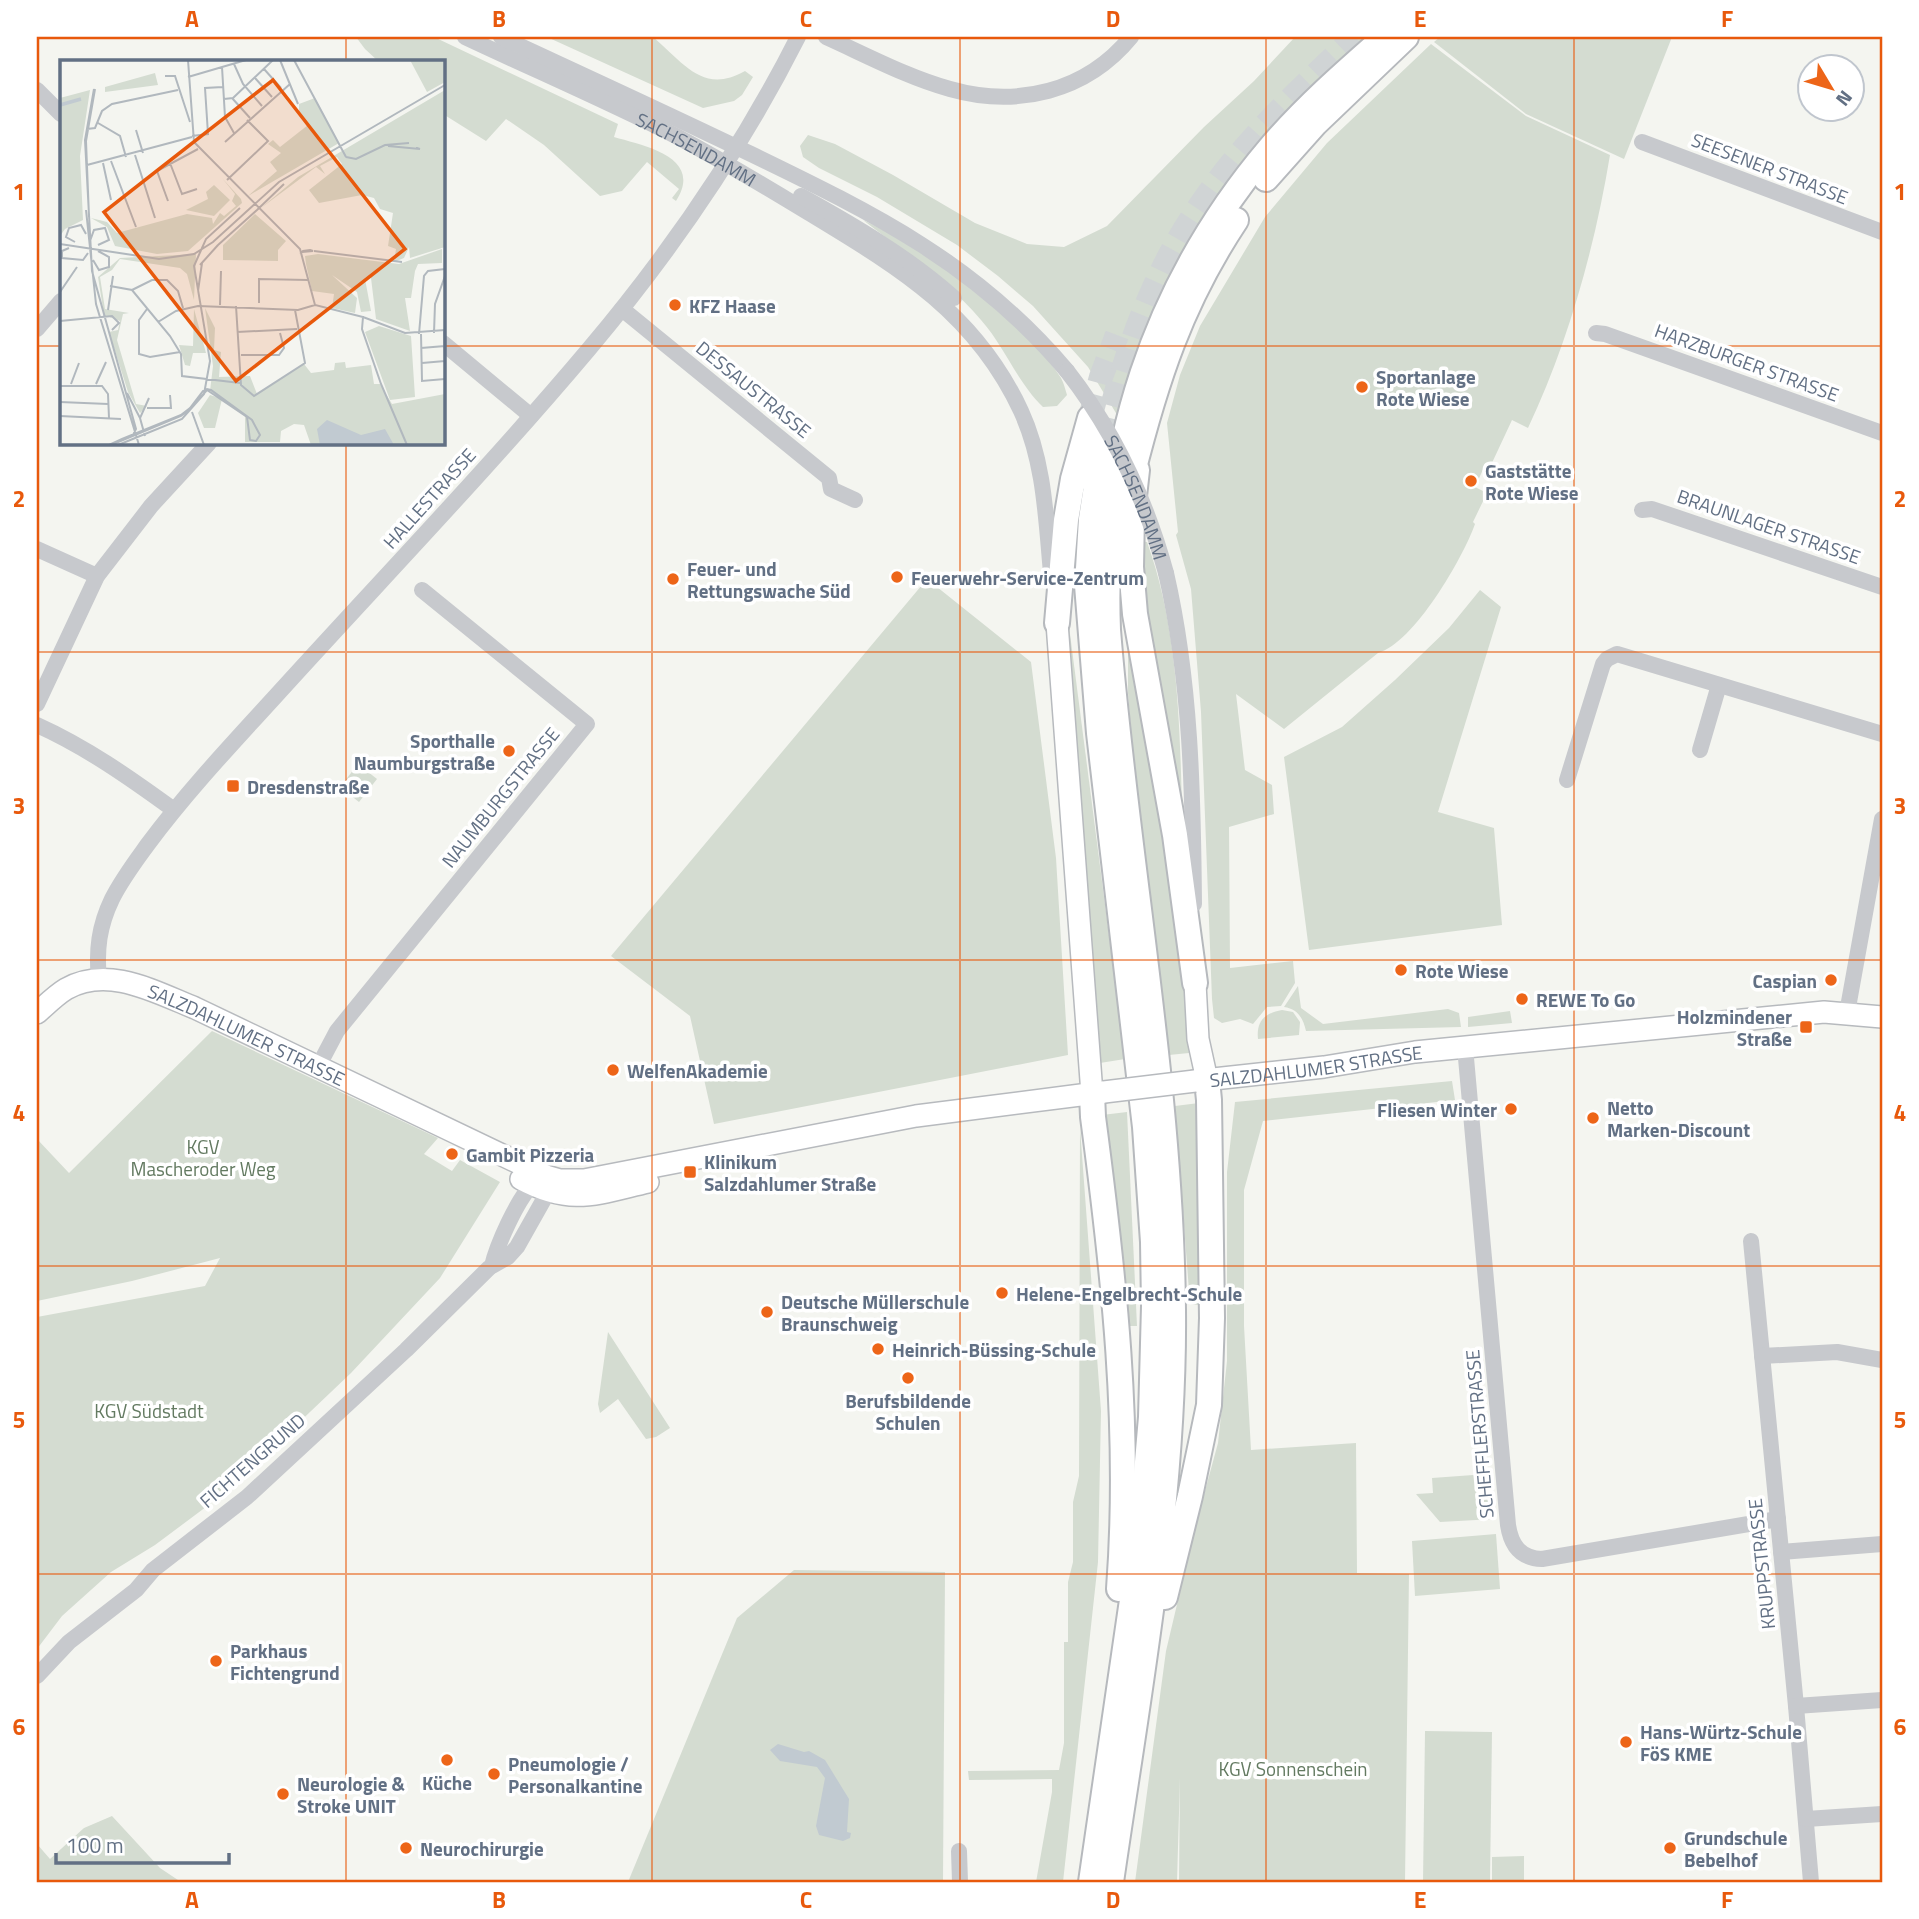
<svg xmlns="http://www.w3.org/2000/svg" width="1919" height="1919" font-family="'Titillium Web',sans-serif">
<style>
.green{fill:#d4dcd1}
.water{fill:#c1cad1}
.lines{fill:none;stroke-linecap:round;stroke-linejoin:round}
.highway-tunnel{stroke:#d0d4d5;stroke-width:24;stroke-dasharray:24 12;stroke-linecap:butt}
.major-casing{stroke:#b7babe;stroke-width:24}
.highway-casing{stroke:#b6b9bd;stroke-width:28}
.minor{stroke:#c7c9cd;stroke-width:16}
.major{stroke:#fff;stroke-width:21}
.highway{stroke:#fff;stroke-width:24}
.major-bridge-casing{stroke:#b7babe;stroke-width:24;stroke-linecap:butt}
.minor-bridge{stroke:#c7c9cd;stroke-width:16}
.major-bridge{stroke:#fff;stroke-width:21}
.grid{fill:none;stroke:#e8590c;stroke-width:2;stroke-opacity:0.55}
.poi-dot{fill:#ed6518;stroke:#fff;stroke-width:2.5}
.labels{text-anchor:middle;dominant-baseline:central;stroke-width:7;stroke-linejoin:round;paint-order:stroke}
.street-label{font-size:19px;fill:#627084;stroke:#fff}
.poi-label{font-size:19px;font-weight:bold;fill:#627084;stroke:#fff;text-anchor:start}
.park-label{font-size:19px;fill:#637a61;stroke:#fff}
.inset-river{fill:none;stroke:#c1cad1;stroke-width:3.5}
.inset-road{fill:none;stroke:#b1b8be;stroke-width:2}
.view{fill:#e8590c;fill-opacity:0.15;stroke:#e8590c;stroke-width:3.5}
.inset-edge{fill:none;stroke:#627084;stroke-width:3.5}
.neatline{fill:none;stroke:#e8590c;stroke-width:2.5}
.grid-label{font-size:23px;text-anchor:middle;font-weight:bold;fill:#e8590c}
</style>
<rect width="100%" height="100%" fill="#f4f5f0"/>
<g class="green">
<path d="M356,37H434L618,124L614,137C645,146 704,157 676,201L672,198L679,189L647,162L622,191L600,196L544,145L506,119L486,141L443,114V61H378L365,49Z"/>
<path d="M547,37H653C684,63 703,95 745,71L753,77L742,95L734,101L703,108Z"/>
<polygon points="1295,37 1371,37 1296,106 1119,418 1088,367 1033,306 998,276 957,245 877,197 819,168 803,157 800,146 808,135 835,144 893,175 975,223 1027,244 1064,247 1107,226 1204,127 1254,81"/>
<polygon points="1440,37 1672,37 1624,159 1526,114 1434,42"/>
<path d="M1431,44L1526,116L1610,155C1595,247 1568,343 1528,428L1512,420L1491,465L1486,463L1475,487L1487,493L1473,522L1475,524C1463,558 1414,643 1378,653L1284,729L1236,694L1245,770L1272,785L1274,814L1229,827L1230,968L1293,961L1295,983L1281,1006L1267,1007L1253,1024L1240,1019L1222,1023L1214,1018L1212,999L1201,712L1191,589L1176,535L1178,532L1167,423L1180,375L1200,326L1265,217L1327,143Z"/>
<path d="M863,220C877,227 892,234 906,242C953,269 1030,330 1059,375C1063,380 1065,388 1067,395L1057,406L1043,407C1017,382 1005,347 981,320C948,281 903,251 863,220Z"/>
<path d="M1140,541L1147,542C1182,639 1180,748 1183,850L1149,657Z"/>
<polygon points="927,579 1031,662 1056,858 1068,1055 714,1124 690,1016 611,956"/>
<polygon points="1480,590 1501,607 1438,812 1494,828 1502,925 1309,950 1284,757 1342,727 1395,680 1449,628"/>
<polygon points="1066,603 1125,1059 1100,1063 1071,711"/>
<polygon points="1128,632 1179,912 1189,1053 1169,1055 1131,731 1128,693"/>
<polygon points="358,764 377,779 359,802 340,787"/>
<path d="M1298,986L1301,1008L1323,1024L1448,1009L1459,1013L1461,1027L1306,1031C1303,1018 1298,1009 1284,1007Z"/>
<path d="M1282,1010L1293,1012L1300,1022L1299,1035L1258,1039C1256,1021 1265,1013 1282,1010Z"/>
<polygon points="1510,1011 1512,1023 1468,1027 1468,1017"/>
<polygon points="212,1031 438,1138 424,1154 452,1171 460,1160 500,1182 440,1278 351,1373 226,1492 155,1545 111,1572 62,1616 37,1649 37,1317 205,1286 220,1258 132,1281 37,1301 37,1139 69,1173"/>
<polygon points="1452,1081 1455,1100 1263,1121 1244,1190 1244,1326 1251,1450 1356,1443 1357,1573 1409,1574 1405,1882 1179,1882 1180,1778 1177,1882 1135,1882 1166,1651 1196,1524 1218,1443 1227,1361 1227,1172 1235,1102"/>
<polygon points="1199,1103 1199,1305 1190,1304 1175,1106"/>
<polygon points="1127,1112 1137,1326 1126,1326 1102,1115"/>
<polygon points="1080,1128 1101,1411 1098,1562 1063,1882 1036,1882 1052,1792 1052,1779 969,1780 968,1771 1059,1770 1064,1743 1064,1642 1068,1642 1068,1582 1073,1562 1073,1502 1079,1476"/>
<polygon points="608,1332 670,1428 656,1437 646,1439 618,1399 600,1413 598,1404"/>
<polygon points="1487,1474 1491,1476 1494,1519 1440,1522 1416,1494 1433,1493 1432,1478"/>
<polygon points="1496,1534 1500,1589 1415,1596 1412,1541"/>
<polygon points="794,1570 945,1572 943,1882 628,1882 737,1618"/>
<polygon points="1425,1731 1492,1732 1490,1882 1423,1882"/>
<polygon points="112,1816 160,1868 181,1882 37,1882 37,1844 50,1859 84,1828"/>
<polygon points="1524,1856 1524,1882 1492,1882 1492,1857"/>
</g>
<polygon class="water" points="778,1744 804,1752 809,1751 825,1760 849,1799 847,1832 851,1833 850,1838 843,1841 819,1835 816,1826 825,1778 817,1767 780,1761 770,1750"/>
<g class="lines">
<g class="highway-tunnel">
<polyline points="1090,418 1101,377 1117,335"/>
<path d="M1103,441C1123,360 1150,279 1197,210C1241,144 1298,91 1355,37"/>
</g>
<defs>
<g id="major">
<polyline points="1057,623 1092,1094"/>
<polyline points="1195,983 1198,1039 1207,1080"/>
<path id="s2" d="M37,1013C46,1005 56,995 66,989C108,965 155,992 195,1008L546,1176L560,1180H584L916,1116L1104,1092"/>
<path id="s3" d="M1195,1081L1324,1067L1415,1052L1824,1012L1882,1017"/>
<path d="M521,1179C571,1206 596,1194 648,1182"/>
</g>
<g id="highway">
<polyline points="1266,179 1315,124 1406,37"/>
<polyline points="1137,470 1132,514 1131,567 1135,614 1175,835 1195,983"/>
<path d="M1132,476C1156,380 1181,303 1236,220"/>
<polyline points="1081,477 1086,436"/>
<polyline points="1057,623 1066,520 1073,479 1090,418"/>
<path d="M1092,1094L1093,1117C1114,1275 1131,1429 1119,1589"/>
<polyline points="1165,1597 1190,1496 1209,1405 1212,1318 1209,1100 1207,1080"/>
<polyline points="1091,1882 1139,1552 1151,1417 1154,1306 1153,1242 1145,1127 1099,733 1087,585 1091,519 1103,441"/>
<path d="M1111,1882C1138,1695 1175,1499 1173,1310C1171,1082 1126,857 1108,630C1101,450 1153,286 1270,148C1305,107 1345,72 1385,37"/>
</g>
</defs>
<use href="#major" class="major-casing"/>
<use href="#highway" class="highway-casing"/>
<g class="minor">
<path id="s1" d="M465,37C535,70 607,101 676,136C721,160 765,186 809,213C898,267 975,312 1021,411C1046,465 1046,526 1052,583"/>
<path d="M501,37C585,76 668,114 751,154C875,214 977,264 1067,371"/>
<path d="M826,37C866,55 907,77 950,89C1017,108 1086,92 1131,37"/>
<polyline points="37,90 61,114"/>
<polyline points="1642,142 1882,232"/>
<path d="M801,196C855,226 908,257 954,298"/>
<polyline points="622,309 829,478 831,489 855,500"/>
<polyline points="37,329 61,301"/>
<polyline points="1596,333 1605,334 1882,433"/>
<polyline points="443,343 531,416"/>
<polyline points="1642,510 1652,509 1882,587"/>
<polyline points="37,549 97,576"/>
<path d="M1166,573C1191,681 1193,794 1194,904"/>
<polyline points="37,704 97,576 151,506 209,443"/>
<path d="M37,725C86,747 130,778 174,810"/>
<polyline points="1700,750 1719,685"/>
<polyline points="1567,780 1603,664 1607,659 1617,654 1882,734"/>
<path d="M99,980C96,950 99,926 112,899C122,879 135,862 148,844C186,793 230,746 273,699C378,583 488,469 589,349C669,254 742,148 798,37"/>
<polyline points="1847,1013 1882,819"/>
<path d="M1465,1047L1508,1525C1511,1545 1520,1558 1542,1559L1778,1519"/>
<polyline points="318,1067 337,1031 587,724 422,590"/>
<path d="M546,1176L548,1192L517,1247L508,1257L492,1266C497,1245 517,1200 532,1185C535,1182 541,1179 546,1176Z"/>
<polyline points="1751,1241 1796,1706 1811,1882"/>
<polyline points="1762,1356 1837,1352 1882,1360"/>
<polyline points="1781,1552 1882,1544"/>
<polyline points="37,1676 69,1642 136,1590 153,1570 247,1497 406,1350 489,1268"/>
<polyline points="1796,1706 1882,1700"/>
<polyline points="1806,1819 1882,1814"/>
<polyline points="959,1851 960,1882"/>
</g>
<use href="#major" class="major"/>
<use href="#highway" class="highway"/>
<defs>
<polyline id="major-bridge" points="1104,1092 1195,1081"/>
</defs>
<use href="#major-bridge" class="major-bridge-casing"/>
<path class="minor-bridge" id="s4" d="M1067,371C1114,431 1146,500 1166,573"/>
<use href="#major-bridge" class="major-bridge"/>
</g>
<path class="grid" d="M346,37V61M652,37V1882M960,37V1882M1266,37V1882M1574,37V1882M37,346H61M443,346H1882M346,443V1882M37,652H1882M37,960H1882M37,1266H1882M37,1574H1882"/>
<g class="poi-dot">
<circle cx="675" cy="305" r="7"/>
<circle cx="1362" cy="387" r="7"/>
<circle cx="1471" cy="481" r="7"/>
<circle cx="897" cy="577" r="7"/>
<circle cx="673" cy="579" r="7"/>
<circle cx="509" cy="751" r="7"/>
<rect x="226" y="779" width="14" height="14" rx="3.5"/>
<circle cx="1401" cy="970" r="7"/>
<circle cx="1831" cy="980" r="7"/>
<circle cx="1522" cy="999" r="7"/>
<rect x="1799" y="1020" width="14" height="14" rx="3.5"/>
<circle cx="613" cy="1070" r="7"/>
<circle cx="1511" cy="1109" r="7"/>
<circle cx="1593" cy="1118" r="7"/>
<circle cx="452" cy="1154" r="7"/>
<rect x="683" y="1165" width="14" height="14" rx="3.5"/>
<circle cx="1002" cy="1293" r="7"/>
<circle cx="767" cy="1312" r="7"/>
<circle cx="878" cy="1349" r="7"/>
<circle cx="908" cy="1378" r="7"/>
<circle cx="216" cy="1661" r="7"/>
<circle cx="1626" cy="1742" r="7"/>
<circle cx="447" cy="1760" r="7"/>
<circle cx="494" cy="1774" r="7"/>
<circle cx="283" cy="1794" r="7"/>
<circle cx="406" cy="1848" r="7"/>
<circle cx="1670" cy="1848" r="7"/>
</g>
<g class="labels">
<g class="street-label">
<text stroke="none"><textPath href="#s1" startOffset="257">SACHSENDAMM</textPath></text>
<text transform="translate(1770 168) rotate(21)">SEESENER STRASSE</text>
<text transform="translate(1747 362) rotate(20)">HARZBURGER STRASSE</text>
<text transform="translate(754 389) rotate(39)">DESSAUSTRASSE</text>
<text transform="translate(429 498) rotate(-48)">HALLESTRASSE</text>
<text stroke="none"><textPath href="#s4" startOffset="145">SACHSENDAMM</textPath></text>
<text transform="translate(1769 526) rotate(19)">BRAUNLAGER STRASSE</text>
<text transform="translate(500 797) rotate(-51)">NAUMBURGSTRASSE</text>
<text stroke="none"><textPath href="#s2" startOffset="231">SALZDAHLUMER STRASSE</textPath></text>
<text stroke="none"><textPath href="#s3" startOffset="122">SALZDAHLUMER STRASSE</textPath></text>
<text transform="translate(1479 1434) rotate(-95)">SCHEFFLERSTRASSE</text>
<text transform="translate(252 1460) rotate(-41)">FICHTENGRUND</text>
<text transform="translate(1761 1564) rotate(-96)">KRUPPSTRASSE</text>
</g>
<g class="poi-label">
<text x="689" y="305">KFZ Haase</text>
<text x="1376" y="376">Sportanlage<tspan x="1376" dy="22">Rote Wiese</tspan></text>
<text x="1485" y="470">Gaststätte<tspan x="1485" dy="22">Rote Wiese</tspan></text>
<text x="687" y="568">Feuer- und<tspan x="687" dy="22">Rettungswache Süd</tspan></text>
<text x="911" y="577">Feuerwehr-Service-Zentrum</text>
<text x="495" y="740" text-anchor="end">Sporthalle<tspan x="495" dy="22">Naumburgstraße</tspan></text>
<text x="247" y="786">Dresdenstraße</text>
<text x="1415" y="970">Rote Wiese</text>
<text x="1817" y="980" text-anchor="end">Caspian</text>
<text x="1536" y="999">REWE To Go</text>
<text x="1792" y="1016" text-anchor="end">Holzmindener<tspan x="1792" dy="22">Straße</tspan></text>
<text x="627" y="1070">WelfenAkademie</text>
<text x="1607" y="1107">Netto<tspan x="1607" dy="22">Marken-Discount</tspan></text>
<text x="1497" y="1109" text-anchor="end">Fliesen Winter</text>
<text x="466" y="1154">Gambit Pizzeria</text>
<text x="704" y="1161">Klinikum<tspan x="704" dy="22">Salzdahlumer Straße</tspan></text>
<text x="1016" y="1293">Helene-Engelbrecht-Schule</text>
<text x="781" y="1301">Deutsche Müllerschule<tspan x="781" dy="22">Braunschweig</tspan></text>
<text x="892" y="1349">Heinrich-Büssing-Schule</text>
<text x="908" y="1400" text-anchor="middle">Berufsbildende<tspan x="908" dy="22">Schulen</tspan></text>
<text x="230" y="1650">Parkhaus<tspan x="230" dy="22">Fichtengrund</tspan></text>
<text x="1640" y="1731">Hans-Würtz-Schule<tspan x="1640" dy="22">FöS KME</tspan></text>
<text x="508" y="1763">Pneumologie /<tspan x="508" dy="22">Personalkantine</tspan></text>
<text x="447" y="1782" text-anchor="middle">Küche</text>
<text x="297" y="1783">Neurologie &amp;<tspan x="297" dy="22">Stroke UNIT</tspan></text>
<text x="1684" y="1837">Grundschule<tspan x="1684" dy="22">Bebelhof</tspan></text>
<text x="420" y="1848">Neurochirurgie</text>
</g>
<g class="park-label">
<text x="203" y="1146">KGV<tspan x="203" dy="22">Mascheroder Weg</tspan></text>
<text x="149" y="1410">KGV Südstadt</text>
<text x="1293" y="1768">KGV Sonnenschein</text>
</g>
</g>
<g transform="translate(60 60)">
<rect width="385" height="385" fill="#f4f5f0"/>
<path d="M350,0H385V22L367,32ZM95,13L98,25L45,32V27ZM30,30L20,96L23,160L5,169L0,176V38ZM385,30V187L350,198L349,187L344,198L334,202L336,189L328,186L333,153L320,149L314,138L302,135L259,143L249,130L282,104L277,97L260,106L265,114L256,107L201,148L238,117ZM255,38L279,83L188,136L217,111L210,102L221,93L208,84L213,80L220,87L248,65L239,53V44ZM162,118L181,139L182,143L128,191L97,194L55,186L47,167L31,158L47,162L57,173L127,154L152,158L153,164L160,153L164,156L176,146L172,141L175,134ZM154,125L170,140L154,156L126,150L148,139L146,132ZM195,154L226,181L218,190V201L163,200V185ZM382,189V203L358,204L355,211L351,238H345L350,271L316,259L311,218L305,219L311,251L301,252L297,232L272,215L297,238L295,253L272,248L274,234L252,231L246,204L245,196L258,194L339,204ZM136,194L134,240L127,214L120,208L60,199L52,210L40,217L45,249L69,253L63,254L57,280L76,344L87,346L80,353L68,332L49,272L58,270L60,261L44,255L38,217L60,198ZM145,248L155,268L154,290L161,292L159,317L190,316L197,334L244,304L251,313L274,310L275,303L285,302L286,308L311,305L314,324H320L332,344L385,334V385H251L244,365L234,364L221,371L220,382H185V356L162,339L155,368H144L138,353L150,335L160,338L150,331L153,306ZM134,249L146,293H133L130,306L125,305L119,285L133,286ZM319,266L351,276L355,337L330,340L305,272Z" fill="#d4dcd1"/>
<path d="M267,360L301,375L325,369L334,385H260L257,369Z" fill="#c1cad1"/>
<path class="inset-river" d="M0,45L21,39"/>
<path class="inset-road" d="M128,0L134,82L240,189L255,245L303,257L302,269L321,324L347,385M220,0L238,44M234,0L286,97M174,4L183,24L202,46M162,7L165,57L174,73M204,9L221,28M105,16H115L130,62M128,17L186,0M195,18L212,37M34,29L25,80L32,211L76,369L73,375M172,38L190,58M164,39L173,38L213,0M38,63L60,76L66,97M27,69L35,68L42,51L52,44L118,30M76,70L83,93M132,76L148,74L145,28L163,27M165,82L230,24M328,86L360,89L356,88M75,95L95,158M286,97L296,99L325,85L349,83M51,101L76,167M43,103L51,140M110,103L122,134L137,129M27,105L132,77M167,120L208,81L187,60M108,141L97,111L138,89M26,150L36,244L79,385M197,150L224,124M29,157L26,81L35,29M30,181L34,170L45,168L49,180L38,185M15,182L6,177L9,168L21,165L26,174M0,184L99,199L134,194L153,182L219,122L385,25M158,185L197,150M9,188L2,191V198L23,200L28,193M250,190L253,191L242,192L243,191ZM254,191L342,202M33,200L39,210L49,207V197L38,191M140,205L158,185M50,226L72,230L110,276L121,294L122,316L180,323M72,230L92,220H107L118,231L123,248M138,231L142,203M0,232L17,207M199,243V219L248,220M160,245L161,211M176,246L181,325L194,336L245,303L235,250M87,249L79,260V294L90,297L120,292M48,250L53,216M303,257L345,273L385,270M0,261L52,256L59,263L52,270M98,262L116,251L138,246L238,250L255,245M384,270L385,303M177,272L237,269M374,273L375,244L385,216M359,274L364,216L368,211L385,209M361,274L362,321L385,319M361,288L385,286M181,295H219L224,288L220,273M362,303L385,301M11,324L19,303M36,324L46,302M0,326H42L48,334L49,358M67,333L80,358M0,342L48,344M87,348H111L110,335M132,352L144,385M0,356L61,359M85,376L80,358L89,338M49,385L62,379L121,355L130,348L143,331L147,329L151,330L192,360L200,375L196,381L190,380L187,357L147,330L131,348L121,356L51,385M58,385L122,359L144,334L150,301L134,206L146,179L180,148"/>
<path class="view" d="M213,20L345,189L176,321L44,152Z"/>
<rect width="385" height="385" class="inset-edge"/>
</g>
<rect width="1919" height="1919" fill="none" stroke="#ffffff" stroke-width="77"/>
<g transform="translate(1831 88) rotate(128)"><circle r="33" fill="#ffffff" stroke="#c0c6ce" stroke-width="2"/>
<path d="M0-5L12 26L0 18L-12 26Z" fill="#ed6518"/>
<text y="-10" font-size="19" font-weight="bold" text-anchor="middle" fill="#627084">N</text>
</g>
<path d="M56 1853v10h173v-10" fill="none" stroke="#627084" stroke-width="3.5"/>
<text x="66" y="1853" font-size="21" fill="#627084" stroke="#ffffff" stroke-width="5" paint-order="stroke">100 m</text>
<rect x="38" y="38" width="1843" height="1843" class="neatline"/>
<g class="grid-label">
<text x="192" y="27">A</text>
<text x="499" y="27">B</text>
<text x="806" y="27">C</text>
<text x="1113" y="27">D</text>
<text x="1420" y="27">E</text>
<text x="1727" y="27">F</text>
<text x="19" y="200">1</text>
<text x="1900" y="200">1</text>
<text x="19" y="507">2</text>
<text x="1900" y="507">2</text>
<text x="19" y="814">3</text>
<text x="1900" y="814">3</text>
<text x="19" y="1121">4</text>
<text x="1900" y="1121">4</text>
<text x="19" y="1428">5</text>
<text x="1900" y="1428">5</text>
<text x="19" y="1735">6</text>
<text x="1900" y="1735">6</text>
<text x="192" y="1908">A</text>
<text x="499" y="1908">B</text>
<text x="806" y="1908">C</text>
<text x="1113" y="1908">D</text>
<text x="1420" y="1908">E</text>
<text x="1727" y="1908">F</text>
</g>
</svg>
